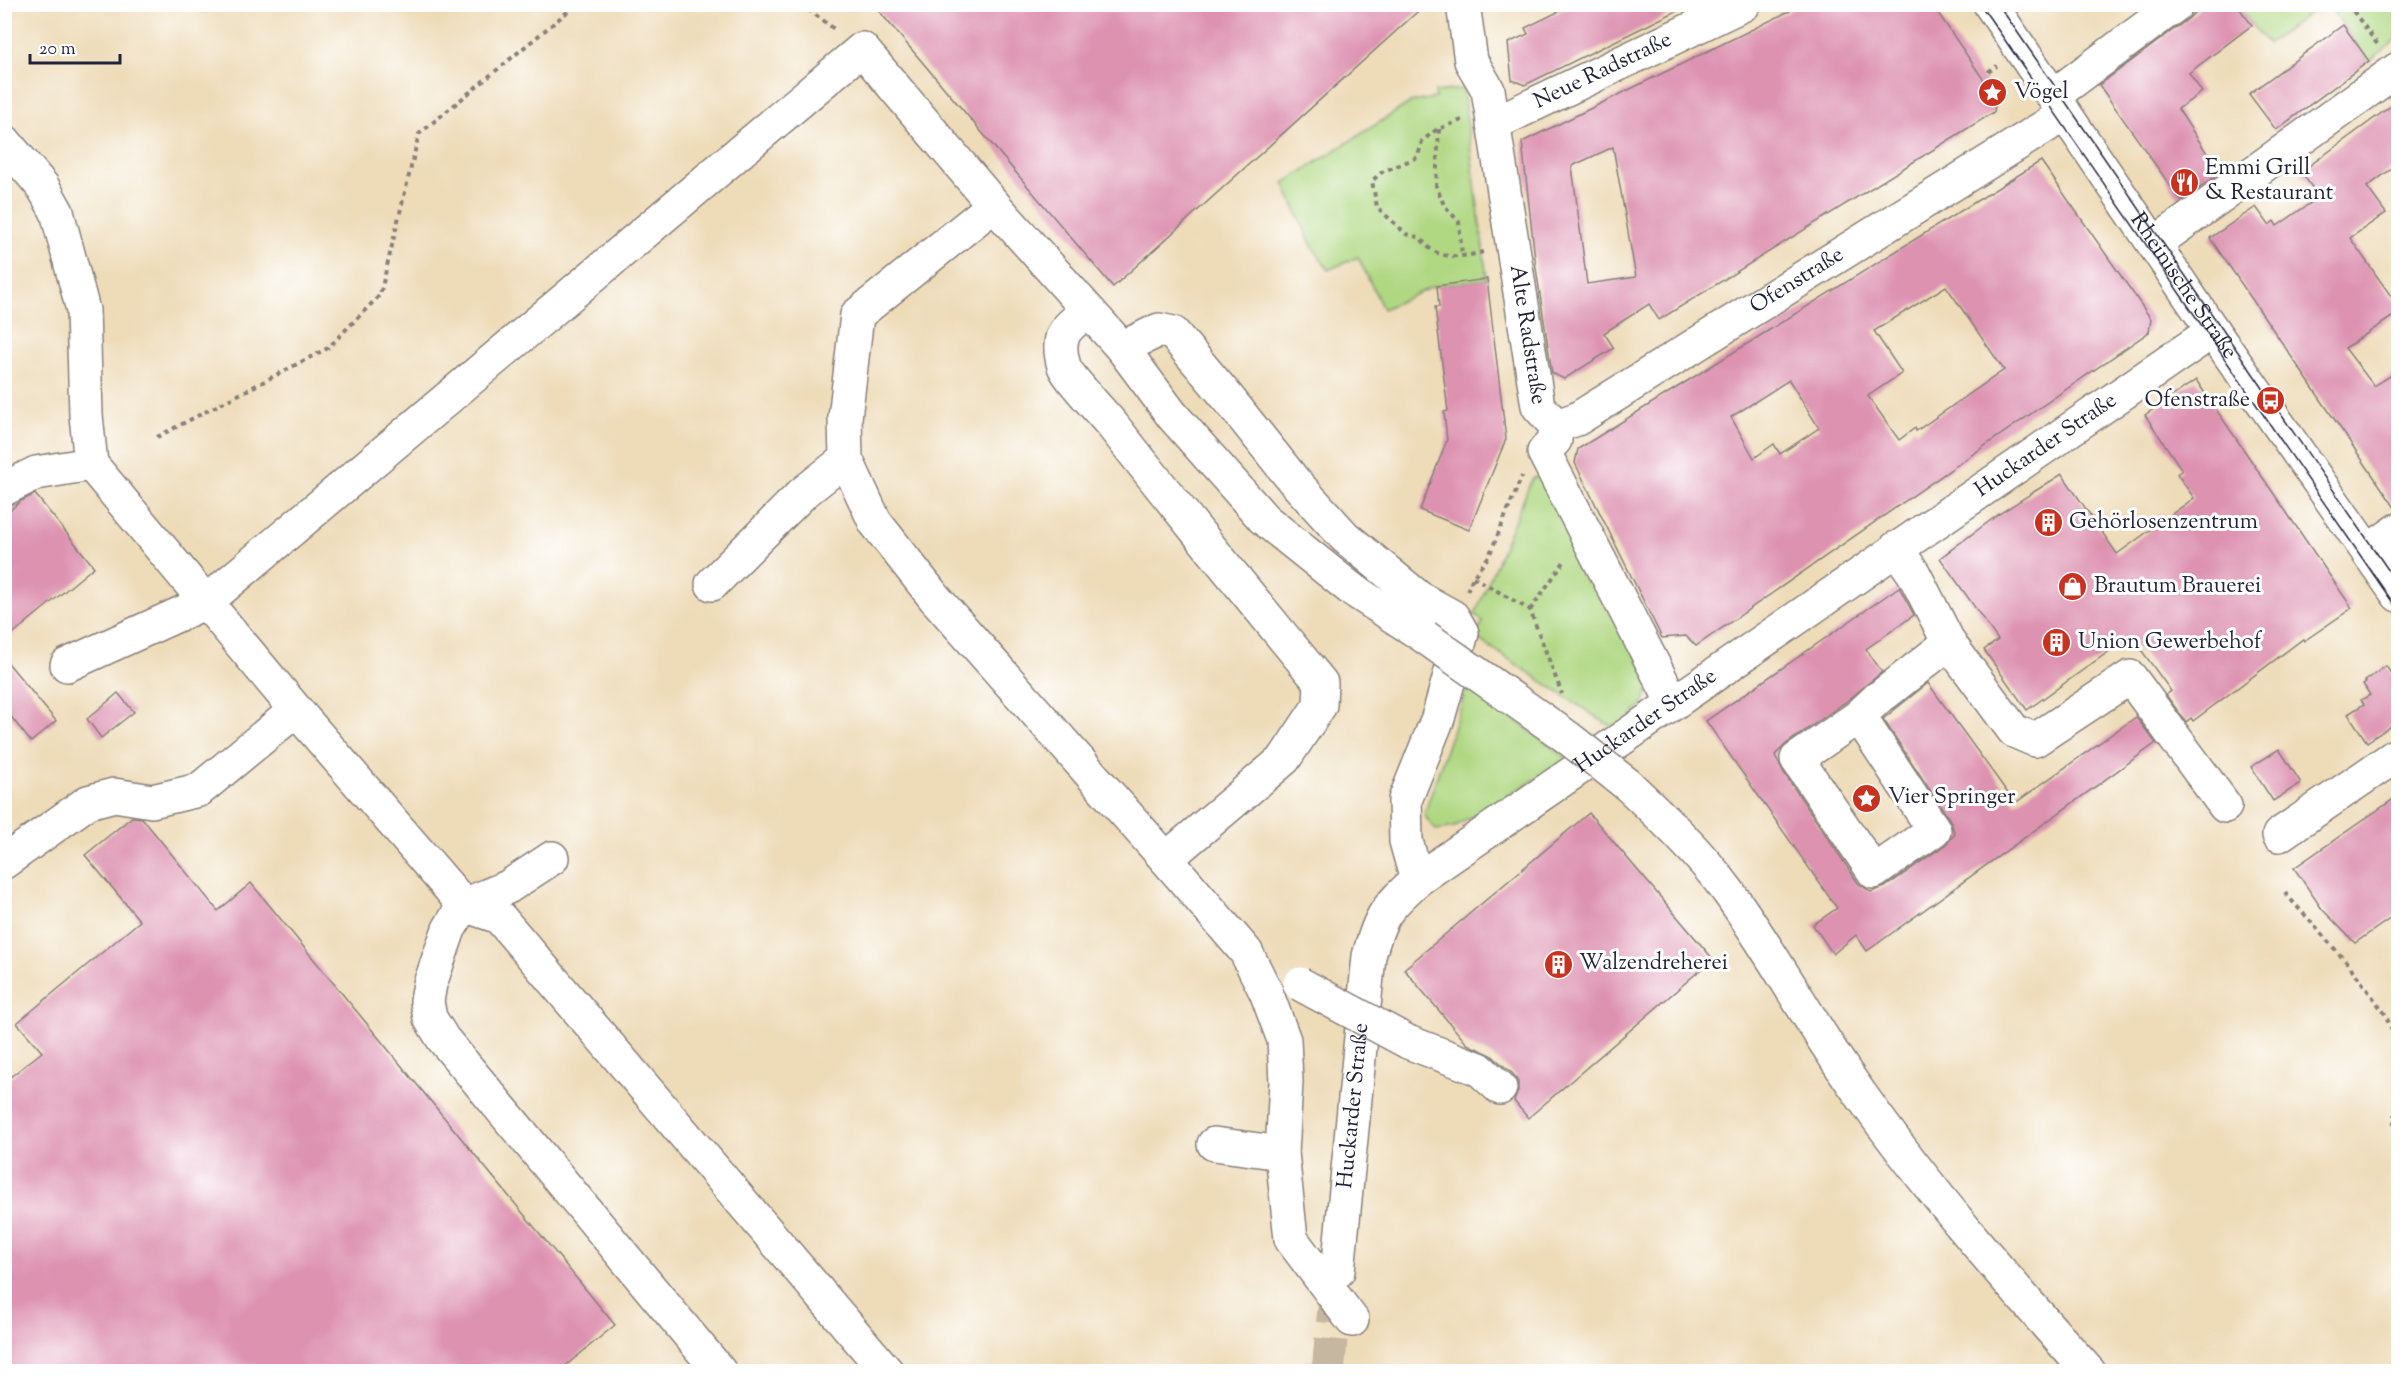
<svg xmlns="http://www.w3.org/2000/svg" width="2403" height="1376" font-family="'Sorts Mill Goudy',serif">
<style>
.green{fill:#b0d883;stroke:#697d5f;stroke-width:1.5}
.building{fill:#dd92b0;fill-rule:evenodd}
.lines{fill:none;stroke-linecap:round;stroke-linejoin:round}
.minor-tunnel{stroke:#c5b7a0;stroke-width:33;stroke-dasharray:33 16;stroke-linecap:butt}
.minor-casing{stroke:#887f7a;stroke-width:36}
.major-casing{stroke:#887f7a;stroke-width:36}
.path{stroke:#887f7a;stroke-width:4;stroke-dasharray:4.5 4.5;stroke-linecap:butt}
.minor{stroke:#fff;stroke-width:33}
.major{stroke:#fff;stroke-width:33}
.tram{stroke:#22223b;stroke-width:1.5}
.minor-bridge-casing{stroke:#887f7a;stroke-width:36;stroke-linecap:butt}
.minor-bridge{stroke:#fff;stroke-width:33}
.labels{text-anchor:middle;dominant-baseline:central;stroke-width:6;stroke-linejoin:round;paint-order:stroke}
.street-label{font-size:22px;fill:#22223b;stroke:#fff}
.poi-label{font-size:22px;fill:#22223b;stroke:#fff;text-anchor:start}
</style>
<rect width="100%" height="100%" fill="#fff"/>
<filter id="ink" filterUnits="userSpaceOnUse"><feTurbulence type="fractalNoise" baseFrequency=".0167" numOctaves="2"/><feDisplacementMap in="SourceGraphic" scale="12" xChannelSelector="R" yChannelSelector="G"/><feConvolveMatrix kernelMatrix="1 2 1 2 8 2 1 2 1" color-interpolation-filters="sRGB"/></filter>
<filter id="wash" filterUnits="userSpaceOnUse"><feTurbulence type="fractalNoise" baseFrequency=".008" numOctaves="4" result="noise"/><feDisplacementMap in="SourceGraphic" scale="24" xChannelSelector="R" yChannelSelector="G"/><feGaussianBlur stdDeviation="1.35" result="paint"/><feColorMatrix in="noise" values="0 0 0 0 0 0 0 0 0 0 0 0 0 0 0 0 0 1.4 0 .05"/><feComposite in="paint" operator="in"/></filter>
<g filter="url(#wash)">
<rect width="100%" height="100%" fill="#eedcb9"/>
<g class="green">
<polygon points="2236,5 2320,5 2268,44"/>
<polygon points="2328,5 2398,5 2398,39 2369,61"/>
<polygon points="1463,89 1487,279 1432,287 1383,309 1358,257 1328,270 1311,244 1284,183 1411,102 1436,98 1435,92"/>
<polygon points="1537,476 1542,477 1650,682 1644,703 1623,725 1612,726 1604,722 1475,637 1483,622 1475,614 1532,479"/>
<polygon points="1468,685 1569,760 1454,827 1436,830 1424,815"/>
</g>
<g id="blocks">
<g class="building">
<polygon points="873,4 1426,4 1113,287"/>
<polygon points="1574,4 1691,4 1525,85 1512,80 1508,43 1528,34 1525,28"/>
<path d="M1804,4H1932L1996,98L1994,112L1659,320L1649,304L1604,333L1614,348L1564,379L1552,373L1536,268L1522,142ZM1613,147L1636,277L1587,284L1572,166Z"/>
<polygon points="2204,4 2236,4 2252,25 2189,73 2202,92 2178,109 2220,173 2181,201 2099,85 2188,19"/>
<polygon points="2343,25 2369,61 2276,130 2249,94"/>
<polygon points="2398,101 2398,164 2367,187 2386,213 2350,238 2398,306 2398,313 2345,348 2374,386 2398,371 2398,512 2210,238 2256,207 2269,225 2274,221 2277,226 2319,197 2301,172"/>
<path d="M2041,161L2151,319L2149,332L1696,646L1686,636L1662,638L1575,463L1578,449ZM1946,286L2004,370L1916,431L1915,428L1899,440L1868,396L1902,373L1874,331ZM1789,380L1819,428L1780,454L1774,444L1754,458L1731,417Z"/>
<polygon points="1487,279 1506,439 1469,530 1420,510 1447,440 1444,412 1448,411 1435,307 1439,307 1437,286"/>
<polygon points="2196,380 2352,608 2304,641 2303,639 2193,721 2191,718 2186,722 2166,695 2171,691 2142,651 2125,640 2027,710 1984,650 1998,640 1940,558 1999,514 2062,474 2117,554 2194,498 2177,474 2182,470 2145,415"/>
<polygon points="35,494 94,567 4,641 4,515 21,501"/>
<polygon points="1899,587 1914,615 1866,649 1882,672 1847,701 1786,744 1775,755 1782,770 1858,883 1871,892 1885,887 1945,845 1955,834 1950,820 1883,719 1928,683 2015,803 2136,717 2156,743 1867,951 1856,935 1833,954 1813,925 1837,908 1706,721"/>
<polygon points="4,658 56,721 31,742 4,708"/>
<polygon points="2386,666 2398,684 2398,721 2367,742 2348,714 2364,704 2361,700 2370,695 2363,684 2366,682 2365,681"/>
<polygon points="118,693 134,712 101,738 87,719"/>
<polygon points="2279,749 2301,783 2273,801 2251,767"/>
<polygon points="2398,796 2398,913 2355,943 2322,909 2294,868"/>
<polygon points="1589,813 1713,959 1528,1118 1514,1101 1518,1091 1518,1082 1513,1074 1491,1055 1467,1044 1404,969"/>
<polygon points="132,817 142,818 218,911 251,883 615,1325 559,1371 4,1371 4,1082 42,1052 17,1023 140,921 85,855"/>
</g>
</g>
</g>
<g filter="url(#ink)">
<use href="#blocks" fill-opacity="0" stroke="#887f7a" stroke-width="1.5"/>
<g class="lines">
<polyline class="minor-tunnel" points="1328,1372 1337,1276"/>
<defs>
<g id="minor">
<path id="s1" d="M1463,4L1471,61L1488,90L1538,406L1556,426L1555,440L1544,452L1673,703"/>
<polyline points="2053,96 2177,4"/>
<path id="s2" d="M1493,124L1744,4"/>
<polyline points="4,141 43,187 57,212 83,310 86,415 91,464 296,710 464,905 499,917 887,1372"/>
<polyline points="2154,244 2398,69"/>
<path d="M1089,311C1065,327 1055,336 1064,366C1067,376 1104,415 1113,426C1181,513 1251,598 1321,683L1320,705L1284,759L1166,859L934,597L875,522L846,459L845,418L857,315L994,205L1122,348"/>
<path id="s3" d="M1556,426L1577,419L2065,114"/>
<polyline points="4,489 36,473 91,464"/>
<polyline points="1896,548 1914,574 1949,643 2014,731 2035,740 2130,677 2225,806"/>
<polyline points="2368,551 2398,530"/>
<polyline points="712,584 803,493 846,459"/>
<polyline points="67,665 206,602 862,49 994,205"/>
<polyline points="1884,694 1949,643"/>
<polyline points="1859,716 1934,830 1874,872 1797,759 1859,716 1878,698"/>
<path d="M1628,785C1663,818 1698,851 1727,890C1775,956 1813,1029 1861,1095C1930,1192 2009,1283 2089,1372"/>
<polyline points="2279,835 2398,754"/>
<polyline points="552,858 508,887 464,905 449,929 430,984 427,1001 430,1018 443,1039 720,1372"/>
<polyline points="1166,859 1246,952 1266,992 1284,1040 1286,1082 1282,1153 1291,1239 1352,1320"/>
<polyline points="4,862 88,802 114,795 152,801 199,790 296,710"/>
<polyline points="1417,880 1406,841 1405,800 1438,718 1462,633 1453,617 1419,598 1345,537 1294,481 1228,398 1173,333 1159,330 1122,348 1172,415 1264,519 1350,588 1425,637"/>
<polyline points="1408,1042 1479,1069 1500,1088"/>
<polyline points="1214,1144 1282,1153"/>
<path id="s4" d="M1338,1271L1369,956C1380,915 1386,908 1417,880L2213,331"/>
</g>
<g id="major">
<path id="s5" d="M1990,4L2213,331L2398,595"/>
</g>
</defs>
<use href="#minor" class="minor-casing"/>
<use href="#major" class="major-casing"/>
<g class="path">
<polyline points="801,4 837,31"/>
<polyline points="2348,4 2378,45"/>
<polyline points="1988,72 1997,66"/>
<path d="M1462,120L1436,130L1422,141L1418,157L1382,172L1372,181L1377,207L1406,234L1421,238C1434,261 1461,258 1483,252"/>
<polyline points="1439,129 1436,186 1444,205 1459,222 1462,256"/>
<polyline points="157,437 328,348 380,295 419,134 577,4"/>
<polyline points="1473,577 1530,610 1562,694"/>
<polyline points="1467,591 1473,577 1489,556 1522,476"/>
<polyline points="1530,610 1564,562"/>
<polyline points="2285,893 2349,965 2385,1014 2398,1045"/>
<polyline points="2398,1103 2393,1127 2398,1136"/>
</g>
<use href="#minor" class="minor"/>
<use href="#major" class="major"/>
<g class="tram">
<polyline points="1980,4 2398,610"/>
<polyline points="1998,4 2398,584"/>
</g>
<defs>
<g id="minor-bridge">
<polyline points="1425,637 1567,737 1628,785"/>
<polyline points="1300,984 1408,1042"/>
</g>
</defs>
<use href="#minor-bridge" class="minor-bridge-casing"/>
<use href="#minor-bridge" class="minor-bridge"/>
</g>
</g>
<defs>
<symbol id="sight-disc" viewBox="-11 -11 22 22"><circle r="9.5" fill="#c8321e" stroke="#fff"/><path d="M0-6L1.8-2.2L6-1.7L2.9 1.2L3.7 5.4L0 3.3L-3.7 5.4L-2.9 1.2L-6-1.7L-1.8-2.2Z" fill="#fff"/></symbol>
<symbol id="restaurant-disc" viewBox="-11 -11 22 22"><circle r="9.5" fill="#c8321e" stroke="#fff"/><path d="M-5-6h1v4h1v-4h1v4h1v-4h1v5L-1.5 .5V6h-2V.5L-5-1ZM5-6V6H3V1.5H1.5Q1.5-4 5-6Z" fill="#fff"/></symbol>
<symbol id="bus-disc" viewBox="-11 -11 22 22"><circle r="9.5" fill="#c8321e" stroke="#fff"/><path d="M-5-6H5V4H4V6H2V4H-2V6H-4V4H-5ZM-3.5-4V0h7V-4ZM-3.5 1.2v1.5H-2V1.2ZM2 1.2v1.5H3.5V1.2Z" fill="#fff"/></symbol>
<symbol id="building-disc" viewBox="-11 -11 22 22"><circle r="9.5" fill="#c8321e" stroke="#fff"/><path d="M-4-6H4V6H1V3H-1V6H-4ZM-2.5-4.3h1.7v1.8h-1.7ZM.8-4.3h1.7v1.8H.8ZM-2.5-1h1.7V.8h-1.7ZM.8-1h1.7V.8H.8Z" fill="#fff"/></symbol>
<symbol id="shop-disc" viewBox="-11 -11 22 22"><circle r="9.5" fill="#c8321e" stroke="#fff"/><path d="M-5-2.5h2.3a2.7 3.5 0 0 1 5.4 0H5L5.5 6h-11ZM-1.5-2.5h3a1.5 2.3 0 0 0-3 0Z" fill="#fff"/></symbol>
</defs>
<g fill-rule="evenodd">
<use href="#sight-disc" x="1976" y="76" width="33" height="33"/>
<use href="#restaurant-disc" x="2168" y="166" width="33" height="33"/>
<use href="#bus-disc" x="2254" y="384" width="33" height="33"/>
<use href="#building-disc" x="2032" y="506" width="33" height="33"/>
<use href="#shop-disc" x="2056" y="570" width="33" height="33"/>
<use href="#building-disc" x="2040" y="626" width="33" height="33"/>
<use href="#sight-disc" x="1850" y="782" width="33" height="33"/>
<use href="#building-disc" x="1542" y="948" width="33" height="33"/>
</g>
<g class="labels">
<g class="street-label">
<text stroke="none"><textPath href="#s2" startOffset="122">Neue Radstraße</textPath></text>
<text stroke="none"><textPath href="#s3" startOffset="282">Ofenstraße</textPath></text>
<text stroke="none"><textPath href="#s5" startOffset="342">Rheinische Straße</textPath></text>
<text stroke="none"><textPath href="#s1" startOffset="339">Alte Radstraße</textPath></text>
<text stroke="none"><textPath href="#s4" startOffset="1173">Huckarder Straße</textPath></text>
<text stroke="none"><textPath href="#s4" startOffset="687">Huckarder Straße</textPath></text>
<text stroke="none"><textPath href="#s4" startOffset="166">Huckarder Straße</textPath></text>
</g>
<g class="poi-label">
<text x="2014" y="93">Vögel</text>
<text x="2205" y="169">Emmi Grill<tspan x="2205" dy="25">&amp; Restaurant</tspan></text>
<text x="2250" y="401" text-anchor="end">Ofenstraße</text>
<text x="2069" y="523">Gehörlosenzentrum</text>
<text x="2094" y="587">Brautum Brauerei</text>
<text x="2078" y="643">Union Gewerbehof</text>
<text x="1888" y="798">Vier Springer</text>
<text x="1579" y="964">Walzendreherei</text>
</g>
</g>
<rect width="2403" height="1376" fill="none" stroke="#fff" stroke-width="24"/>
<path d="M30 54v9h90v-9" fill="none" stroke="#22223b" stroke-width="3"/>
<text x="39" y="54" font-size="18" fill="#22223b" stroke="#ffffff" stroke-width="4.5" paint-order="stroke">20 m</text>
</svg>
